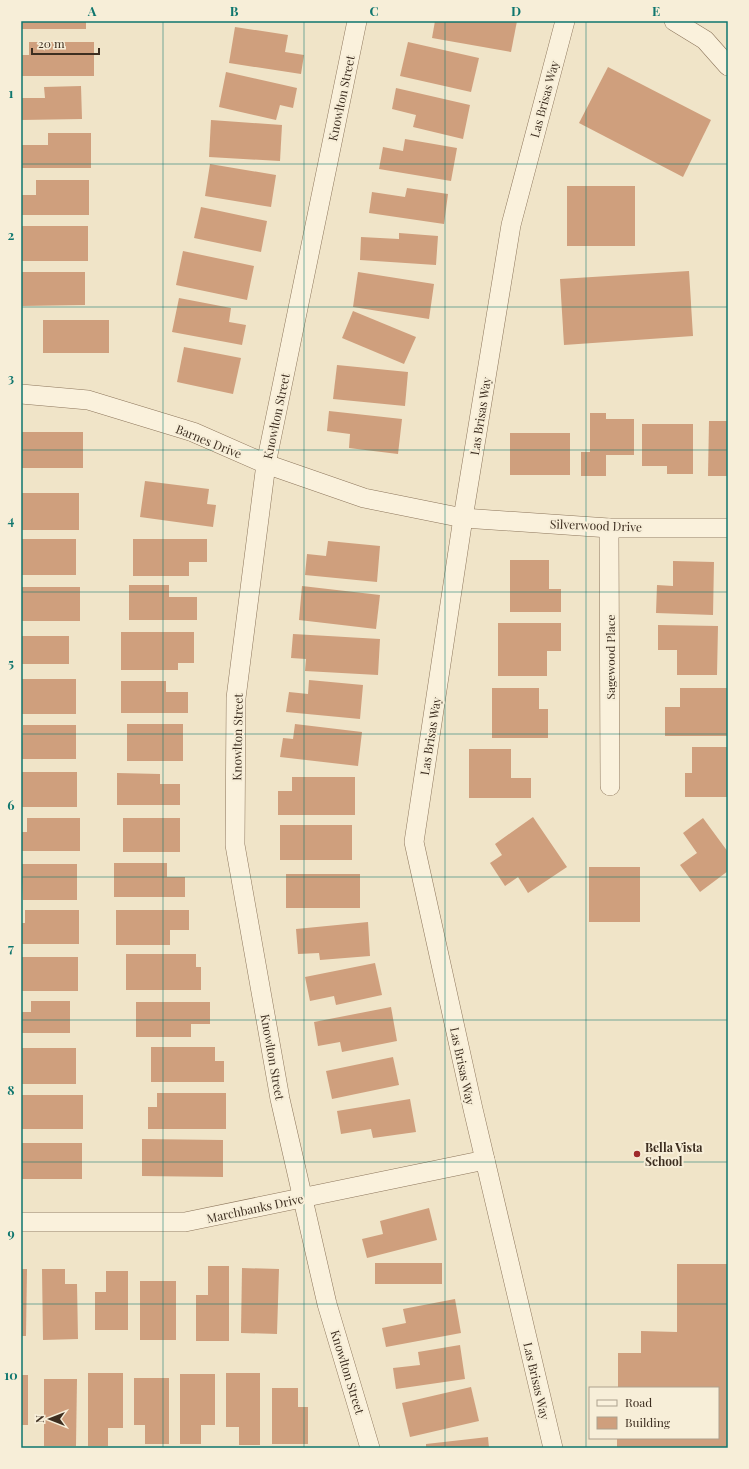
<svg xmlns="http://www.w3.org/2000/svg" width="749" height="1469" font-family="'Playfair Display',serif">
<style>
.building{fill:#cf9f7d}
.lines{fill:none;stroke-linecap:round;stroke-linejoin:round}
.street-casing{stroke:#8d765c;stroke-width:20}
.street{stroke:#faf1dc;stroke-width:19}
.grid{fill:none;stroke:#0f766e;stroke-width:1;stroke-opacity:0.55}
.poi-dot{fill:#9e2a2b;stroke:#f7eed8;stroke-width:1.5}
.labels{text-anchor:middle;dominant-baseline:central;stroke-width:4;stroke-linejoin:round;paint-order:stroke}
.street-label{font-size:12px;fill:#3d2e20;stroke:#f7eed8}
.poi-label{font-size:12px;font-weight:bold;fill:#3d2e20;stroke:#f7eed8;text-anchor:start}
.neatline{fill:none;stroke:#0f766e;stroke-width:1.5}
.grid-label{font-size:13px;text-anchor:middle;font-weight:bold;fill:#0f766e}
</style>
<rect width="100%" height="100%" fill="#f0e4c8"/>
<g class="building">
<rect x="21" y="21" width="65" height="8"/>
<polygon points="435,21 517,21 511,52 432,38"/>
<polygon points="235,27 288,35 285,52 304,55 301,74 229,63"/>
<polygon points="29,42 94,42 94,76 21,76 21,55 29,55"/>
<polygon points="408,42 479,58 471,92 400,76"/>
<polygon points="608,67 711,120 683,177 579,123"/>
<polygon points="226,72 297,88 293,108 280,105 276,120 219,107"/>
<polygon points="81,86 82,119 21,120 21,98 45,98 44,87"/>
<polygon points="396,88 470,105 463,139 413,127 416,115 392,109"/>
<polygon points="211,120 282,125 280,161 209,157"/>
<polygon points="48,133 91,133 91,168 21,168 21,145 48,145"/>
<polygon points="405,139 457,148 451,181 379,169 383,147 403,151"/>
<polygon points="210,164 276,175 271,207 205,196"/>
<polygon points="36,180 89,180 89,215 21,215 21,195 36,195"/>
<rect x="567" y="186" width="68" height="60"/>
<polygon points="407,188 448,194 444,224 369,213 372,192 405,197"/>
<polygon points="201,207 267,221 261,252 194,238"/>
<rect x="21" y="226" width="67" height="35"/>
<polygon points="399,233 438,236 436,265 360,260 361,237 399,239"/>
<polygon points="183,251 254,266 247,300 176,285"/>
<polygon points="689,271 693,336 564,345 560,279"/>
<polygon points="21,272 85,272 85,305 21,306"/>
<polygon points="358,272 434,284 429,319 353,307"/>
<polygon points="179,298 231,308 229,322 246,325 242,345 172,332"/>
<polygon points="353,311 416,337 404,364 342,338"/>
<rect x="43" y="320" width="66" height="33"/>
<polygon points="184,347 241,358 233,394 177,382"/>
<polygon points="337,365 408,372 405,406 333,399"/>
<polygon points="329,411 402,419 398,454 349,448 350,434 327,431"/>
<polygon points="590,413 606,413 606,419 634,419 634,455 606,455 606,476 581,476 581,452 590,452"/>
<polygon points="709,421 728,421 728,476 708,476"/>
<polygon points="642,424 693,424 693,474 667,474 667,466 642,466"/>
<rect x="21" y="432" width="62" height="36"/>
<rect x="510" y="433" width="60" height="42"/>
<polygon points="145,481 209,489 207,504 216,505 213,527 140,517"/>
<rect x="21" y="493" width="58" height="37"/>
<rect x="21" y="539" width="55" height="36"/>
<polygon points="133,539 207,539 207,562 189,562 189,576 133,576"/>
<polygon points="328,541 380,546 377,582 305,575 307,554 326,556"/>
<polygon points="510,560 549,560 549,589 561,589 561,612 510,612"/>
<polygon points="673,561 714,562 713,615 656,613 657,585 673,586"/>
<polygon points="129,585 169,585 169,597 197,597 197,620 129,620"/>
<polygon points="302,586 380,595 376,629 299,620"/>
<rect x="21" y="587" width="59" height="34"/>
<polygon points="498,623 561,623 561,651 547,651 547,676 498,676"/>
<polygon points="658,625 718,626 717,675 677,675 677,650 658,650"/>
<polygon points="121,632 194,632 194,663 178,663 178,670 121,670"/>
<polygon points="293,634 380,639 378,675 305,671 306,659 291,658"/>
<rect x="21" y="636" width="48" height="28"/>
<rect x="21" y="679" width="55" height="35"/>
<polygon points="309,680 363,685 360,719 286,712 289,692 308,694"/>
<polygon points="121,681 166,681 166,692 188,692 188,713 121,713"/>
<polygon points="492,688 539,688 539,709 548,709 548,738 492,738"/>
<polygon points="680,688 728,688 728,736 665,736 665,707 680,707"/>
<rect x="127" y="724" width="56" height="37"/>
<polygon points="295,724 362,732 358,766 280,757 283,738 293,739"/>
<polygon points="23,725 76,725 76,759 21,759"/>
<polygon points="692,747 728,747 728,797 685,797 685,773 692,773"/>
<polygon points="469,749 511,749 511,778 531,778 531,798 469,798"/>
<rect x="21" y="772" width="56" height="35"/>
<polygon points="117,773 160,774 160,784 180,784 180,805 117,805"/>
<polygon points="292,777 355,777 355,815 278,815 278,791 292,791"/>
<polygon points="533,817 567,867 528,893 518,877 505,886 490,863 502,855 495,844"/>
<polygon points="27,818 80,818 80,851 21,851 21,832 27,832"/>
<rect x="123" y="818" width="57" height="34"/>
<polygon points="703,818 728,852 728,871 700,892 680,865 697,853 683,833"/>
<rect x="280" y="825" width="72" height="35"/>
<polygon points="114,863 167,863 167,877 185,877 185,897 114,897"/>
<polygon points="21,864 77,864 77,900 23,900"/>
<rect x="589" y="867" width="51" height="55"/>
<rect x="286" y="874" width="74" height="34"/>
<polygon points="25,910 79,910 79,944 21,944 21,923 25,923"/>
<polygon points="116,910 189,910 189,930 170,930 170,945 116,945"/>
<polygon points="368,922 370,956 320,960 319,953 298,954 296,929"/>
<polygon points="126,954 196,954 196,967 201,967 201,990 126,990"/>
<rect x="21" y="957" width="57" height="34"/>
<polygon points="375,963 382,995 336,1005 334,996 310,1001 305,977"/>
<polygon points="31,1001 70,1001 70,1033 21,1033 21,1012 31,1012"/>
<polygon points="136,1002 210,1002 210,1024 191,1024 191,1037 136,1037"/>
<polygon points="391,1007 397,1041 342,1052 340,1042 318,1046 314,1022"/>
<polygon points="151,1047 215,1047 215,1061 224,1061 224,1082 151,1082"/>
<rect x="21" y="1048" width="55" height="36"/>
<polygon points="393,1057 399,1085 332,1099 326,1071"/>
<polygon points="157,1093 226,1093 226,1129 148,1129 148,1107 157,1107"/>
<rect x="21" y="1095" width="62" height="34"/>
<polygon points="410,1099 416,1132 373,1138 371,1129 341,1134 337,1111"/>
<polygon points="142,1139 223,1140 223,1177 142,1176"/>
<rect x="21" y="1143" width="61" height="36"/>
<polygon points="429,1208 437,1240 367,1258 362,1239 383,1234 380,1221"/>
<rect x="375" y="1263" width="67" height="21"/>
<polygon points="677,1264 728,1264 728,1448 617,1448 617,1438 718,1438 718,1388 618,1388 618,1353 641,1353 641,1331 677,1332"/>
<polygon points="208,1266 229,1266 229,1341 196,1341 196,1295 208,1295"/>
<polygon points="242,1268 279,1269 277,1334 241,1333"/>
<polygon points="21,1269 27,1269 26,1336 21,1336"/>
<polygon points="42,1269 65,1269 65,1284 77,1284 78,1339 43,1340"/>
<polygon points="106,1271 128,1271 128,1330 95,1330 95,1292 106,1292"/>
<rect x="140" y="1281" width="36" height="59"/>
<polygon points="455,1299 461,1333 386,1347 382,1328 406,1323 403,1309"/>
<polygon points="460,1345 465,1379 396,1389 393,1368 420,1365 418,1352"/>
<polygon points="88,1373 123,1373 123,1428 108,1428 108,1446 88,1446"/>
<polygon points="226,1373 260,1373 260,1445 239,1445 239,1427 226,1427"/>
<polygon points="180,1374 215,1374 215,1425 201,1425 201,1444 180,1444"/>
<rect x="21" y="1375" width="7" height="50"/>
<polygon points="134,1378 169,1378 169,1444 145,1444 145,1425 134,1425"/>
<polygon points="44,1379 77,1379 76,1446 44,1446"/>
<polygon points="471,1387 479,1421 410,1437 402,1403"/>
<polygon points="272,1388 298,1388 298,1407 308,1407 308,1444 272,1444"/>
<polygon points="488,1437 489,1448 426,1448 426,1444"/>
</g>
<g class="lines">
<defs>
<g id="street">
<polyline points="357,21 266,464 236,698 235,845 280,1099 327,1304 370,1448"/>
<polyline points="674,21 705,40 728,66"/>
<polyline points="21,394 88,400 193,432 266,464 364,498 463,518 609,528 728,528"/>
<polyline points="609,528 610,786"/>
<polyline points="21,1222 185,1222 485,1160"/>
<polyline points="553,1448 473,1109 414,842 463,518 511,225 565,21"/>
</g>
</defs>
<use href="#street" class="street-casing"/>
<use href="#street" class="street"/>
</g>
<path class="grid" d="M163,21V1448M304,21V1448M445,21V1448M586,21V1448M21,164H728M21,307H728M21,450H728M21,592H728M21,734H728M21,877H728M21,1020H728M21,1162H728M21,1304H728"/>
<circle class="poi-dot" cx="637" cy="1154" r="4"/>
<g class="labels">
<g class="street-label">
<text transform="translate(341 98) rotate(-78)">Knowlton Street</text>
<text transform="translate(544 99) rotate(-75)">Las Brisas Way</text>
<text transform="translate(276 416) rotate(-78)">Knowlton Street</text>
<text transform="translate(480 416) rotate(-81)">Las Brisas Way</text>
<text transform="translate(209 441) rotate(22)">Barnes Drive</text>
<text transform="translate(596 525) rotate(2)">Silverwood Drive</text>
<text transform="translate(610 657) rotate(-90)">Sagewood Place</text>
<text transform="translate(430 736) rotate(-81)">Las Brisas Way</text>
<text transform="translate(237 737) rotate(-89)">Knowlton Street</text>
<text transform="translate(273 1057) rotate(80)">Knowlton Street</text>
<text transform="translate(463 1066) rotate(78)">Las Brisas Way</text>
<text transform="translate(255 1208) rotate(-12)">Marchbanks Drive</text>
<text transform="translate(348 1372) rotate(73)">Knowlton Street</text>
<text transform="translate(537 1381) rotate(77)">Las Brisas Way</text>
</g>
<g class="poi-label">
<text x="645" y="1147">Bella Vista<tspan x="645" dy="14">School</tspan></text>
</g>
</g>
<rect width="749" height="1469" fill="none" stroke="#f7eed8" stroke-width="44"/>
<rect x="589" y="1387" width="130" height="52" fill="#f7eed8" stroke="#ada18e"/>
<rect x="597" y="1400" width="20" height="6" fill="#faf1dc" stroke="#ada18e"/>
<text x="625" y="1407" font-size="12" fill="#3d2e20">Road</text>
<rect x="597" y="1417" width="20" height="12" fill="#cf9f7d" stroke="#ada18e"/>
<text x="625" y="1427" font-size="12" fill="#3d2e20">Building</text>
<g transform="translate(50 1419) rotate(270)" stroke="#f7eed8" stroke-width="3" paint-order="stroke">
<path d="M0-3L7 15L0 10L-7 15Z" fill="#3d2e20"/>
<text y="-6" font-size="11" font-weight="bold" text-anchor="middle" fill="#3d2e20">N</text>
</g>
<path d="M32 48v6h67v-6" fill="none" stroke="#3d2e20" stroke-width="2"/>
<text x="38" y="48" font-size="12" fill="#3d2e20" stroke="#f7eed8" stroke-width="3" paint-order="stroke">20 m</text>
<rect x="22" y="22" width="705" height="1425" class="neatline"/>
<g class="grid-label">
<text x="92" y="16">A</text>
<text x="234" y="16">B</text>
<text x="374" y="16">C</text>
<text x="516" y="16">D</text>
<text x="656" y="16">E</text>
<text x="11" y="98">1</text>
<text x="11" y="240">2</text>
<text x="11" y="383">3</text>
<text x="11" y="525">4</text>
<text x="11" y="668">5</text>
<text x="11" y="810">6</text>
<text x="11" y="953">7</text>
<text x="11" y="1095">8</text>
<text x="11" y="1238">9</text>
<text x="11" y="1380">10</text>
</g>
</svg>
